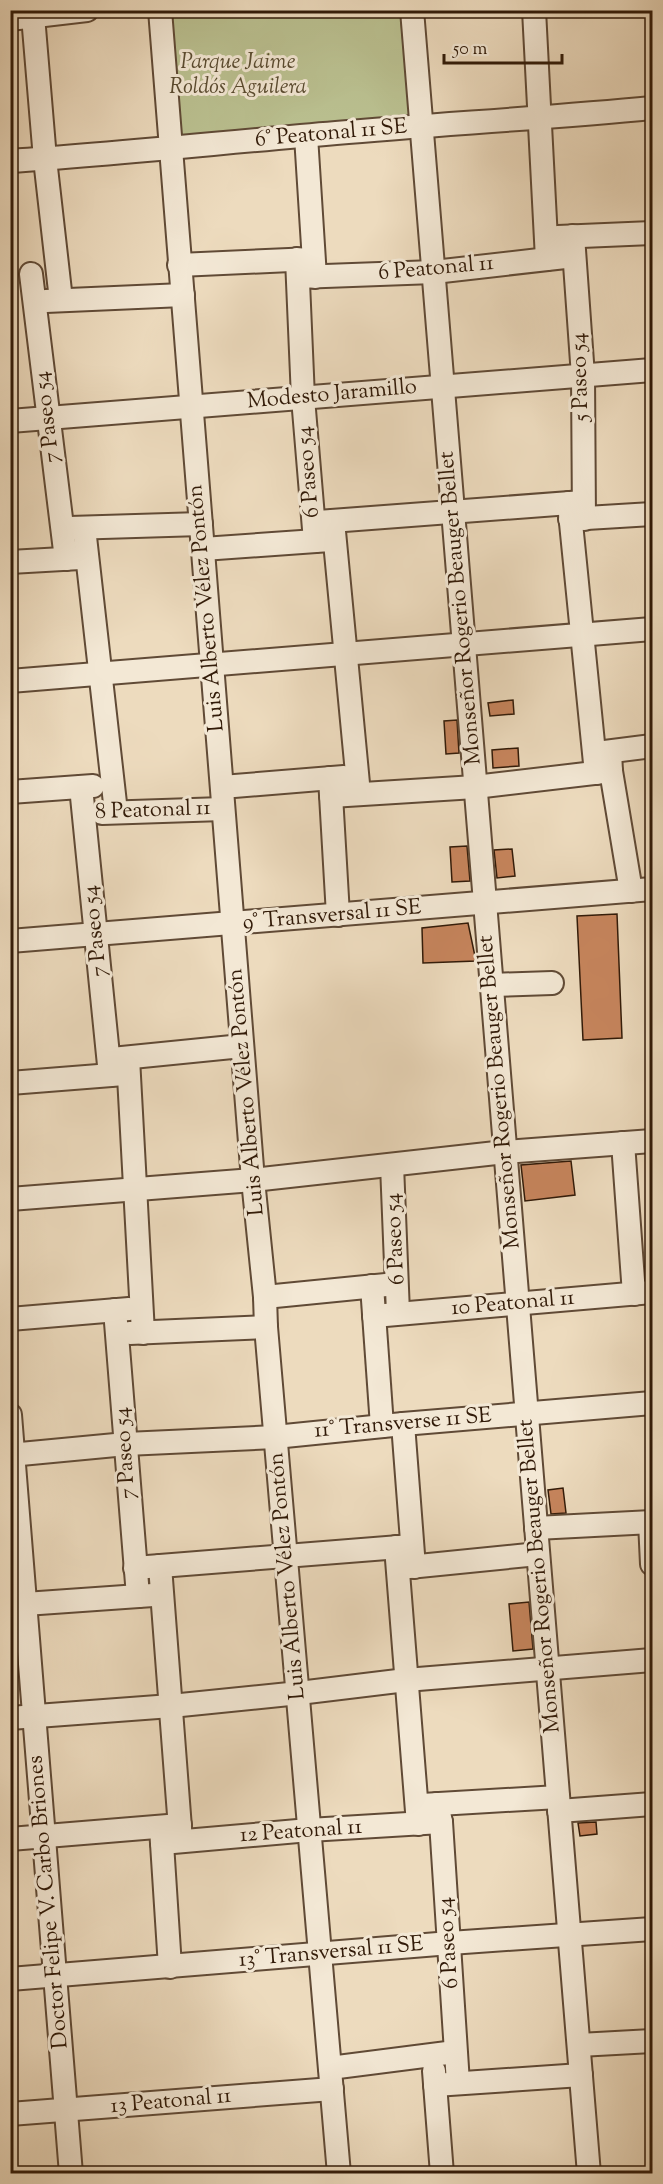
<svg xmlns="http://www.w3.org/2000/svg" width="663" height="2184" font-family="'Sorts Mill Goudy',serif">
<style>
.green{fill:#bac090;stroke:#766d4c;stroke-width:1.5}
.building{fill:#c7855d;stroke:#311a08;stroke-width:1.5}
.lines{fill:none;stroke-linecap:round;stroke-linejoin:round}
.minor-casing{stroke:#604a36;stroke-width:26}
.minor{stroke:#f3e8d5;stroke-width:22}
.labels{text-anchor:middle;dominant-baseline:central;stroke-width:6;stroke-linejoin:round;paint-order:stroke}
.park-label{font-size:22px;font-style:italic;fill:#5a4c31;stroke:#f3e8d5}
.street-label{font-size:22px;fill:#311a08;stroke:#f3e8d5}
</style>
<rect width="100%" height="100%" fill="#eddbbe"/>
<filter id="stains"><feTurbulence type="fractalNoise" baseFrequency=".00333" numOctaves="4"/><feColorMatrix values="0 0 0 0 .2 0 0 0 0 .09 0 0 0 0 .02 0 0 0 .5 -.17"/></filter>
<radialGradient id="worn" r=".72"><stop offset=".6" stop-color="#630" stop-opacity="0"/><stop offset="1" stop-color="#630" stop-opacity=".3"/></radialGradient>
<polygon class="green" points="165,11 400,11 411,125 179,146"/>
<g class="building">
<polygon points="513,700 514,714 490,716 488,703"/>
<polygon points="457,720 459,753 446,754 444,721"/>
<polygon points="518,748 519,766 493,768 492,750"/>
<polygon points="467,846 470,881 452,882 450,847"/>
<polygon points="512,849 515,876 497,878 494,850"/>
<polygon points="617,914 622,1038 583,1040 577,916"/>
<polygon points="468,923 476,961 423,963 422,928"/>
<polygon points="571,1161 575,1195 525,1201 521,1165"/>
<polygon points="563,1488 566,1513 551,1514 548,1490"/>
<polygon points="529,1602 533,1649 513,1651 509,1604"/>
<polygon points="596,1822 597,1834 580,1836 578,1823"/>
</g>
<g class="lines">
<defs>
<g id="minor">
<polyline points="160,10 253,1180 265,1297 266,1327 339,2174"/>
<polyline points="412,10 589,2174"/>
<polyline points="534,10 547,259"/>
<polyline points="33,16 45,159 61,300"/>
<polyline points="10,19 87,10"/>
<polyline points="306,136 315,277"/>
<path d="M10,161C119,154 227,142 336,133C441,124 547,118 652,108"/>
<polyline points="573,236 583,376 584,519"/>
<polyline points="558,237 652,233"/>
<polyline points="297,259 303,398 315,541"/>
<polyline points="179,265 312,259"/>
<polyline points="31,274 66,559"/>
<polyline points="298,277 434,272 574,256"/>
<polyline points="46,301 183,295"/>
<polyline points="10,421 652,370"/>
<polyline points="569,503 596,773"/>
<polyline points="570,519 652,514"/>
<polyline points="333,521 359,794"/>
<polyline points="318,522 583,502"/>
<polyline points="70,528 201,524"/>
<polyline points="84,528 116,812"/>
<polyline points="203,549 330,540"/>
<polyline points="10,562 80,558"/>
<polyline points="10,681 652,629"/>
<polyline points="610,752 611,771 631,891"/>
<polyline points="597,753 652,746"/>
<polyline points="330,778 338,915"/>
<polyline points="81,787 110,1075"/>
<polyline points="222,787 344,777"/>
<polyline points="10,792 93,786"/>
<polyline points="331,796 475,787 611,771"/>
<polyline points="102,813 223,809"/>
<polyline points="10,941 652,889"/>
<polyline points="491,985 552,983"/>
<polyline points="128,1058 143,1333"/>
<polyline points="112,1059 242,1046"/>
<polyline points="10,1083 124,1074"/>
<polyline points="623,1143 634,1294"/>
<polyline points="392,1165 398,1313"/>
<polyline points="10,1199 253,1180 505,1152 652,1141"/>
<polyline points="372,1286 382,1426"/>
<polyline points="265,1297 386,1285"/>
<polyline points="115,1310 138,1596"/>
<polyline points="374,1316 652,1292"/>
<polyline points="10,1319 129,1309"/>
<polyline points="130,1333 266,1327"/>
<polyline points="10,1415 71,2174"/>
<polyline points="403,1424 414,1567"/>
<polyline points="10,1455 126,1444 275,1437 403,1424 652,1403"/>
<polyline points="650,1522 652,1564"/>
<polyline points="536,1528 652,1522"/>
<polyline points="396,1547 418,1824"/>
<polyline points="160,1566 181,1841"/>
<polyline points="135,1568 412,1546"/>
<polyline points="399,1568 538,1554"/>
<polyline points="25,1604 153,1595"/>
<polyline points="10,1718 171,1706 299,1693 406,1680 652,1660"/>
<polyline points="437,1804 441,1822 458,2083"/>
<polyline points="422,1805 558,1797"/>
<polyline points="559,1811 652,1804"/>
<polyline points="161,1828 170,1967"/>
<polyline points="10,1839 180,1825"/>
<polyline points="162,1843 309,1830 441,1822"/>
<polyline points="10,1979 450,1943 652,1929"/>
<polyline points="579,2045 652,2041"/>
<polyline points="330,2068 455,2052"/>
<polyline points="434,2071 442,2174"/>
<polyline points="435,2085 581,2075"/>
<polyline points="10,2114 332,2089"/>
</g>
</defs>
<use href="#minor" class="minor-casing"/>
<use href="#minor" class="minor"/>
</g>
<g class="labels">
<g class="park-label">
<text x="238" y="63">Parque Jaime<tspan x="238" dy="25">Roldós Aguilera</tspan></text>
</g>
<g class="street-label">
<text transform="translate(331 134) rotate(-5)">6° Peatonal 11 SE</text>
<text transform="translate(436 269) rotate(-5)">6 Peatonal 11</text>
<text transform="translate(581 377) rotate(-92)">5 Paseo 54</text>
<text transform="translate(332 395) rotate(-5)">Modesto Jaramillo</text>
<text transform="translate(48 417) rotate(-97)">7 Paseo 54</text>
<text transform="translate(309 472) rotate(-95)">6 Paseo 54</text>
<text transform="translate(207 608) rotate(-95)">Luis Alberto Vélez Pontón</text>
<text transform="translate(461 608) rotate(-95)">Monseñor Rogerio Beauger Bellet</text>
<text transform="translate(153 811) rotate(-2)">8 Peatonal 11</text>
<text transform="translate(332 916) rotate(-5)">9° Transversal 11 SE</text>
<text transform="translate(96 931) rotate(-96)">7 Paseo 54</text>
<text transform="translate(247 1092) rotate(-95)">Luis Alberto Vélez Pontón</text>
<text transform="translate(500 1092) rotate(-95)">Monseñor Rogerio Beauger Bellet</text>
<text transform="translate(396 1239) rotate(-93)">6 Paseo 54</text>
<text transform="translate(513 1304) rotate(-5)">10 Peatonal 11</text>
<text transform="translate(403 1424) rotate(-5)">11° Transverse 11 SE</text>
<text transform="translate(126 1453) rotate(-94)">7 Paseo 54</text>
<text transform="translate(288 1576) rotate(-95)">Luis Alberto Vélez Pontón</text>
<text transform="translate(540 1576) rotate(-95)">Monseñor Rogerio Beauger Bellet</text>
<text transform="translate(301 1832) rotate(-4)">12 Peatonal 11</text>
<text transform="translate(49 1902) rotate(-95)">Doctor Felipe V. Carbo Briones</text>
<text transform="translate(449 1943) rotate(-94)">6 Paseo 54</text>
<text transform="translate(331 1953) rotate(-5)">13° Transversal 11 SE</text>
<text transform="translate(171 2102) rotate(-5)">13 Peatonal 11</text>
</g>
</g>
<rect width="663" height="2184" fill="none" stroke="#eddbbe" stroke-width="36"/>
<rect x="12" y="12" width="639" height="2160" fill="none" stroke="#311a08" stroke-width="3"/>
<rect x="18" y="18" width="627" height="2148" fill="none" stroke="#311a08" stroke-width="1.5"/>
<path d="M444 54v9h118v-9" fill="none" stroke="#311a08" stroke-width="3"/>
<text x="453" y="54" font-size="18" fill="#311a08" stroke="#f3e8d5" stroke-width="4.5" paint-order="stroke">50 m</text>
<rect width="100%" height="100%" filter="url(#stains)"/>
<rect width="100%" height="100%" fill="url(#worn)"/>
</svg>
